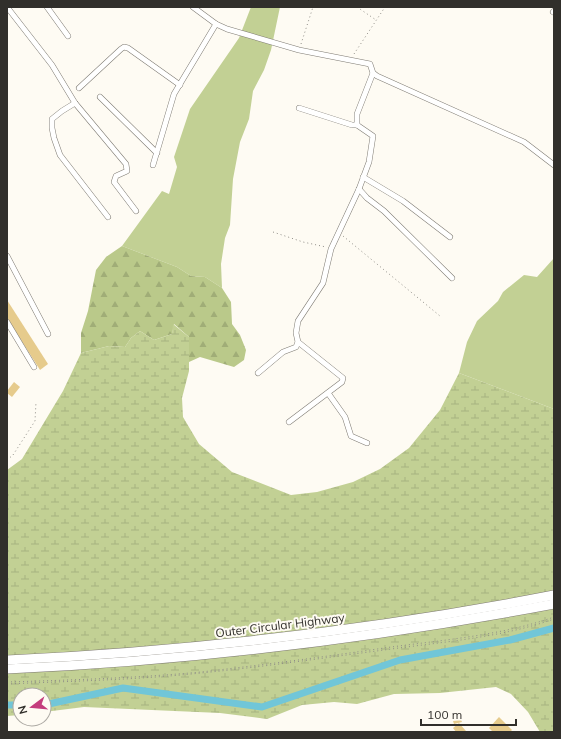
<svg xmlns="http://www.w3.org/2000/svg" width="561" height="739" font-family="Mulish,sans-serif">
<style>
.green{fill:#c2d094}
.forest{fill:url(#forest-firs)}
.wetland{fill:url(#wetland-marsh)}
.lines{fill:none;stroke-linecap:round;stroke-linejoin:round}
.canal{stroke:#71c6d8;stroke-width:7}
.building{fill:#e6cb8c}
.minor-casing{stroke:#7f7b73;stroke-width:6}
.motorway-casing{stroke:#7f7b73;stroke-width:10}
.path{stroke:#8f8d87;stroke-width:1;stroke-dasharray:1 3;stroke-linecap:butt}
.minor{stroke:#fff;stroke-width:5}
.motorway{stroke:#fff;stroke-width:9}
.labels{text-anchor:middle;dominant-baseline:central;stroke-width:4;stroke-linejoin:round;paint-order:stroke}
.street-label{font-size:12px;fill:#312f2b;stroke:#fefbf3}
</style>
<defs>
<pattern id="forest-firs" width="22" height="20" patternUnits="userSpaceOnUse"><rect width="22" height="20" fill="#bac98a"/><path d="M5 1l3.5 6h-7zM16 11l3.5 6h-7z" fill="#a0ad77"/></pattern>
<pattern id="wetland-marsh" width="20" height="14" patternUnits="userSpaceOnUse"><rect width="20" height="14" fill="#c2d094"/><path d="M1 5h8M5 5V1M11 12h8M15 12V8" fill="none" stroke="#a7b380"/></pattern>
</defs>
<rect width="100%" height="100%" fill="#fefbf3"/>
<g class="green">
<polygon points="251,7 280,7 271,50 264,70 253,91 249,119 240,142 233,179 230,225 225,238 221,264 222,288 205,277 191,276 177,267 122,246 162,191 169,194 177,167 174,157 190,109 239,38"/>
<polygon points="554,258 554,409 459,373 467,342 477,321 498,301 503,292 524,275 537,277"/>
</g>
<polygon class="forest" points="122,246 177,267 191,276 205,277 222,288 231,302 232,324 240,335 246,350 244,360 234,367 200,357 189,362 189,337 174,324 172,334 154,340 140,331 131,338 125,347 109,346 81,353 81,333 88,311 96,270 106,257"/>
<polygon class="wetland" points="173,324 189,337 189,371 182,398 183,417 199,444 232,472 291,495 317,492 353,482 380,469 409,448 440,410 459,373 554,409 554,732 540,732 528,712 511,694 496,687 440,693 394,694 357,704 334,702 302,705 267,719 220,713 84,707 44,712 44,695 20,695 20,715 7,716 7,470 22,459 63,391 81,353 109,346 125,347 131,338 140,331 154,340 172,334"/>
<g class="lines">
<g class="canal">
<polyline points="7,705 20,705"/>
<polyline points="44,705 123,688 262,707 400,660 510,640 554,628"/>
</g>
</g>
<g class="building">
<polygon points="7,300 48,364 40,370 7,318"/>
<polygon points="14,382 20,387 12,397 7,393 7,391"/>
<polygon points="460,717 462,722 454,724 453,721 458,720 458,718"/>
<polygon points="499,717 512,730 510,732 493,732 489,728"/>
<polygon points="459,723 466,731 465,732 456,732 453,728"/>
</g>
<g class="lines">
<defs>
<g id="minor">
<polyline points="7,7 52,65 75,103 126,164 127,171 116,176 114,182 136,211"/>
<polyline points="47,7 68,36"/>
<polyline points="193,7 216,24 227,29 299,50 370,64 373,73 377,76 524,142 554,165"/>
<polyline points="553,12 554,11"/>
<polyline points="79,88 121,49 124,47 128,48 180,85"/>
<polyline points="100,97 157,153"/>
<polyline points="75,103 62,111 52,119 52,128 54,138 60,155 108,217"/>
<polyline points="299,108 352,125 357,125"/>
<polyline points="153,165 174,94 216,24"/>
<polyline points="363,177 403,201 450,237"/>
<polyline points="359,189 367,198 384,211 452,278"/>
<polyline points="7,256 48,334"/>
<polyline points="7,322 34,367"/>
<polyline points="258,373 283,352 296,347 298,342 296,333 298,321 323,283 331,249 359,189 369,162 373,136 357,125 357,114 373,73"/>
<polyline points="328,393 345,417 351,436 367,443"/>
<polyline points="289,422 342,382 343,378 298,342"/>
</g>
<g id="motorway">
<path d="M7,660C191,651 373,630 554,595"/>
<path d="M7,669C190,661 374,638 554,604"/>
</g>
</defs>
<use href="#minor" class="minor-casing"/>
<use href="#motorway" class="motorway-casing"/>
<g class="path">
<polyline points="357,7 376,20"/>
<polyline points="301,44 313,7"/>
<polyline points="354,54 385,7"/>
<polyline points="273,232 303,242 326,247"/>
<polyline points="343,236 440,316"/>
<polyline points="7,460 13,455 35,421 36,402"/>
<path d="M7,682C72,680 136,678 201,672C262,665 323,657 384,648C441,640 500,636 554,617"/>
<path d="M7,684C72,681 136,680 201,673C262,667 323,658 384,650C441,642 500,638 554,619"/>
</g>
<use href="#minor" class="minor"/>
<use href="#motorway" class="motorway"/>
</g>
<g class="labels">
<g class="street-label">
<text transform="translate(280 625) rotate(-7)">Outer Circular Highway</text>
</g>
</g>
<rect width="561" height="739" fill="none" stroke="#312f2b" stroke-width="16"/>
<g transform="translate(32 707) rotate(254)"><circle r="19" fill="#fefbf3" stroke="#aca9a3"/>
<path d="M0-3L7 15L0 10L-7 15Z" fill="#c43d7d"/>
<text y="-6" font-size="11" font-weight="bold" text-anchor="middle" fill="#312f2b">N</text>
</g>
<path d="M421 719v6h95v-6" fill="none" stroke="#312f2b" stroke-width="2"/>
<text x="427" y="719" font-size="12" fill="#312f2b" stroke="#fefbf3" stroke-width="3" paint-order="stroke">100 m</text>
</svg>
